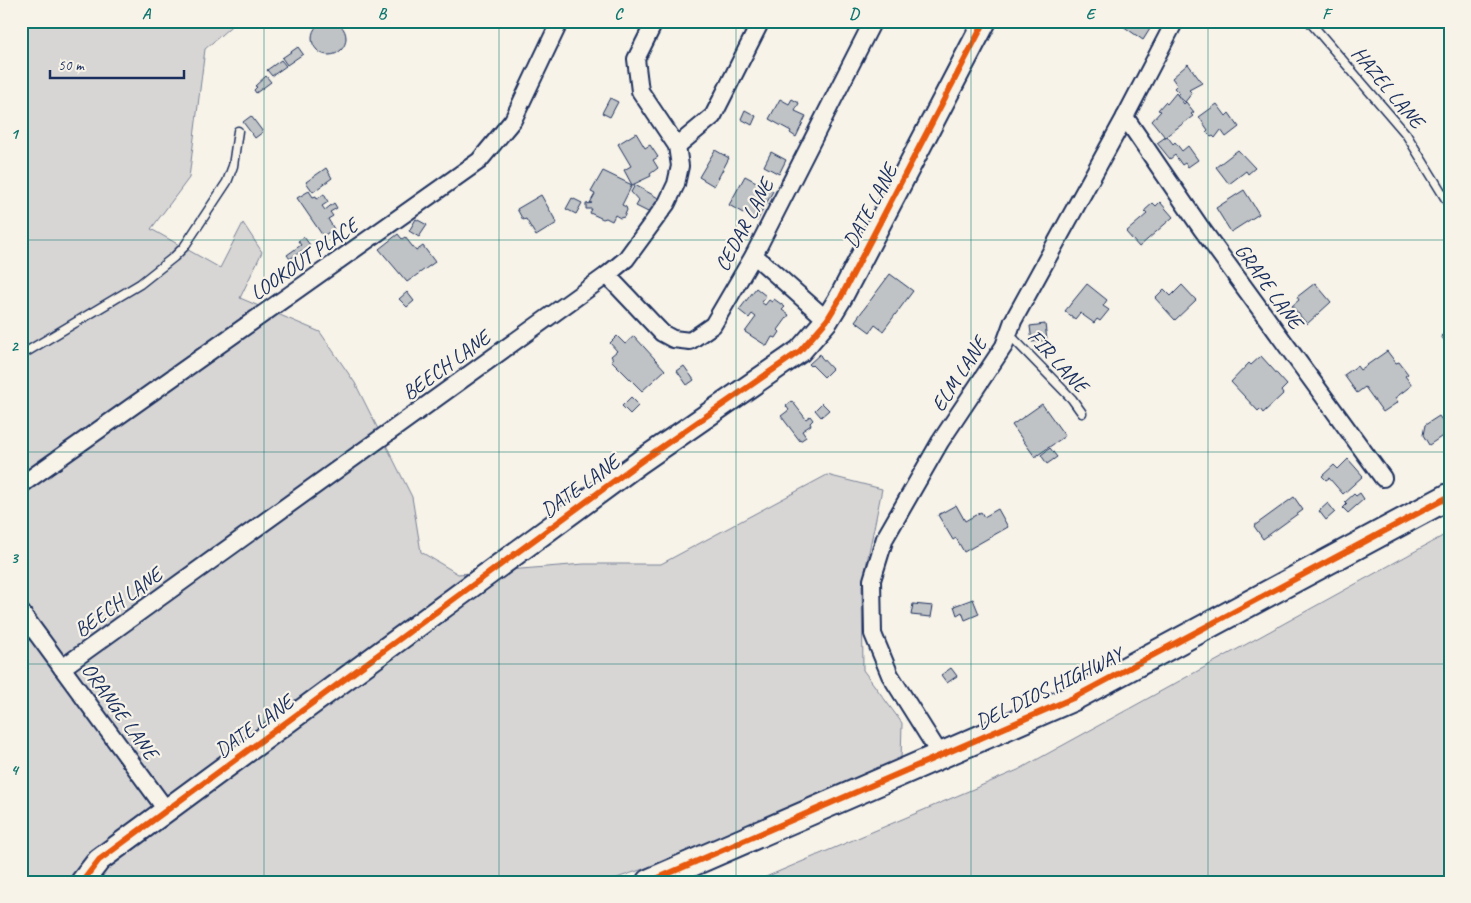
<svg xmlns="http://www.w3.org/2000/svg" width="1471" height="903" font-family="Caveat,sans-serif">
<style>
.green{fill:#d7d6d4;stroke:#798299}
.building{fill:#c0c3c5;stroke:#1b2f5e}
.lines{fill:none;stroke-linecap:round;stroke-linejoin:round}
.lane-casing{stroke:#1b2f5e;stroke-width:11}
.street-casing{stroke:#1b2f5e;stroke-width:20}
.secondary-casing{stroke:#1b2f5e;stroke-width:26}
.primary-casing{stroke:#1b2f5e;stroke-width:29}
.lane{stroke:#f7f3e8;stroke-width:8}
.street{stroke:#f7f3e8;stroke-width:16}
.secondary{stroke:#f7f3e8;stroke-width:22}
.primary{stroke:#f7f3e8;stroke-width:25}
.cycleway-casing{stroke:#f7f3e8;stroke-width:9}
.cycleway{stroke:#e8590c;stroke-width:6}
.grid{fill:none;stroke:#0f766e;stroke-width:1;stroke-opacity:0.55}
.labels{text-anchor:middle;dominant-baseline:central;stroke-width:4.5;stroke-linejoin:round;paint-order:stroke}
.street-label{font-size:21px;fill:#1b2f5e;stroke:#f7f3e8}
.neatline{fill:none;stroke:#0f766e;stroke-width:2}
.grid-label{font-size:16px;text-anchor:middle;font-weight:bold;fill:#0f766e}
</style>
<rect width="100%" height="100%" fill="#f7f3e8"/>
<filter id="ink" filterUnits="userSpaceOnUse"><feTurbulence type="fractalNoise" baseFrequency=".02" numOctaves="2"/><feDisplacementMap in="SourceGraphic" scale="10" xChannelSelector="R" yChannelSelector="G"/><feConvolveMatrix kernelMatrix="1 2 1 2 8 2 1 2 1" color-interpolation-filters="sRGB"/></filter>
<g filter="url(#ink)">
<g class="green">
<polygon points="21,21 237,21 205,49 189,178 151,229 220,268 243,223 262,252 240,298 320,332 355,383 412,497 421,552 458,574 584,564 661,564 827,475 882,489 862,586 863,670 902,723 901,760 661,863 605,882 21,882"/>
<polygon points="1450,532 1450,882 754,882 1018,770"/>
</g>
<g class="building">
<circle cx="329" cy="38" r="17"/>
<polygon points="1126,21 1155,21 1143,40 1123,26"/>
<polygon points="298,47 303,54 287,65 282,58"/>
<polygon points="281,60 286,66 272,76 267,70"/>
<polygon points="1188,64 1202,83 1189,90 1192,93 1185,102 1177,95 1179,93 1174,88 1177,85 1172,78"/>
<polygon points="266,76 271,82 256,93 254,90 257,87 255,86"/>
<polygon points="1176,93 1184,104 1186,102 1194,112 1191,114 1193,116 1165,137 1152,121 1161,111 1158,110 1165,102 1167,104"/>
<polygon points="610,98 618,102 610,117 602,113"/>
<polygon points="780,99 789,104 792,99 799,103 795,111 806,116 796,137 790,133 791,131 769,119"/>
<polygon points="1217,104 1226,116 1229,113 1239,127 1226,137 1221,130 1215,138 1213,136 1211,137 1206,132 1208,130 1199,117"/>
<polygon points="745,110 756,116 752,125 741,119"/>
<polygon points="251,116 263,132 255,138 243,122"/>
<polygon points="636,133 645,148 650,145 658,157 653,160 658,168 650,174 651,176 632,185 624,170 631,166 618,144"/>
<polygon points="1167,136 1173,144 1175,142 1182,151 1188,146 1198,160 1188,167 1185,163 1182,165 1175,155 1170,159 1157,143"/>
<polygon points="715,150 729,158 714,186 699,177"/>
<polygon points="1238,150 1255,168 1248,174 1246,171 1229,184 1216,167"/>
<polygon points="771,152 786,160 779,174 764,166"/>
<polygon points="326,168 332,178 313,192 306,182"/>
<polygon points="603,171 632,185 622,205 626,207 627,210 624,217 620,218 615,215 612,221 606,218 603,219 590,213 592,209 586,209 586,204 592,203 590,203 595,194 591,192"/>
<polygon points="745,176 773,191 757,221 729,205"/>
<polygon points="635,185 662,200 654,215 636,206 639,201 631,192"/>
<polygon points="1244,190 1259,214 1231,232 1216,208"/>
<polygon points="309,191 313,197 316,196 317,199 324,194 328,202 322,206 325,210 334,203 337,208 330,212 333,216 328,219 334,229 323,236 297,198"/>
<polygon points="541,195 557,223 536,236 526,219 523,220 517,209"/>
<polygon points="572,198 582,203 576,214 566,209"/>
<polygon points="1160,202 1173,217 1139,247 1126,232 1147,214 1144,211 1153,203 1156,206"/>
<polygon points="416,219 427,225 419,237 409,231"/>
<polygon points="398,234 402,239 405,237 416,251 423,246 435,262 407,282 379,249"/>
<polygon points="304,237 310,245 290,259 287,255 301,245 298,241"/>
<polygon points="890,274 913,291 883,331 875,325 870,332 855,321"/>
<polygon points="1315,283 1331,302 1307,324 1292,306 1299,300 1297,297"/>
<polygon points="1087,284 1107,300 1103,306 1109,310 1100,321 1097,319 1094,323 1080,313 1075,319 1065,311"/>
<polygon points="1182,285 1196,300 1175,320 1155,298 1164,289 1171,296"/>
<polygon points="756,288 766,296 761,302 765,305 769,300 772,302 774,299 785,307 782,310 789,315 778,330 780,332 776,338 772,337 767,346 745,332 756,317 752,314 749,318 739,310"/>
<polygon points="407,292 414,301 407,307 399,299"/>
<polygon points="1045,324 1047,340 1032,342 1030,326"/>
<polygon points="1450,329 1450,348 1441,336"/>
<polygon points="617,336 625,344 634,336 665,370 642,391 611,360 613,359 611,356 617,351 610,343"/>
<polygon points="1387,351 1396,363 1399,362 1408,374 1405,376 1412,385 1395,398 1398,402 1383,412 1365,387 1357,393 1344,375 1357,366 1360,370"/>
<polygon points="820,354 821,357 832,369 824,377 812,365 811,366 809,364"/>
<polygon points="1261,356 1287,385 1281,391 1283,394 1263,413 1260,409 1258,411 1231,382 1249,363 1251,365"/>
<polygon points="684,366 694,380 687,385 677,371"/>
<polygon points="631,397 639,405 630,414 622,406"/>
<polygon points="792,401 806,419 810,416 813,420 810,423 811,425 802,431 806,437 800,441 781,416 789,410 786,406"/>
<polygon points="822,403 829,410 821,417 815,410"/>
<polygon points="1042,404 1065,436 1035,457 1012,425"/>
<polygon points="1439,416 1450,431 1429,445 1423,435 1425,425"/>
<polygon points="1050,448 1057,457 1047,464 1041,455"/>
<polygon points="1348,459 1363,476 1343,494 1329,478 1326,480 1322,476 1334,465 1338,469"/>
<polygon points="1360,493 1364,499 1348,513 1343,508 1347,504 1345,502 1354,494 1356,496"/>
<polygon points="1294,497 1303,510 1263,539 1254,526"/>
<polygon points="1328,503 1335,512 1326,520 1319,511"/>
<polygon points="956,505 965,521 981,512 984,517 998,509 1008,527 964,552 956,538 953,540 938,515"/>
<polygon points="973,599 979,614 965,620 962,612 957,615 954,606"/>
<polygon points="913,604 933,606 931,617 911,615"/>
<polygon points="951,668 957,676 947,683 941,675"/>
</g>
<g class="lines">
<defs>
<g id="lane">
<polyline points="1309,21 1406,134 1450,206"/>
<polyline points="1446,21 1450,27"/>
<polyline points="1008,333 1072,399 1082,413"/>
<polyline points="21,355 140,284 174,257 184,247 227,182 233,166 238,131"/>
</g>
<g id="street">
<polyline points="1125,117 1201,228 1383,478"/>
<polyline points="677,146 713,116 761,21"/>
<polyline points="754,255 827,320"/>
<polyline points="607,275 662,333 673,339 690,341 713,325 754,255 873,21"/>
<polyline points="21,485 479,161 513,120 560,21"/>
<polyline points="21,612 167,811"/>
<polyline points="62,668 607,275 626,259 667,203 676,184 680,166 677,146 640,91 636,59 655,21"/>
<polyline points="941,756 890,675 873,634 872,580 885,538 940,442 1004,346 1013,321 1125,117 1175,21"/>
</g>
<polyline id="secondary" points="82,882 99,860 640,462 800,351 827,320 841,297 985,21"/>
<polyline id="primary" points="649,882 1073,698 1450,496"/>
</defs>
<use href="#lane" class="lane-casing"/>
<use href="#street" class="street-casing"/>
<use href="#secondary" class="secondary-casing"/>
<use href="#primary" class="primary-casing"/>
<use href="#lane" class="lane"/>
<use href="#street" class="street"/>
<use href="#secondary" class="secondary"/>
<use href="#primary" class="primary"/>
<defs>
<g id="cycleway">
<polyline points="82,882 99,860 640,462 800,351 827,320 841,297 985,21"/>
<polyline points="649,882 1073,698 1450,496"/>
</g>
</defs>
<use href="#cycleway" class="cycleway-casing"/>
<use href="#cycleway" class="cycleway"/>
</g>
</g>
<path class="grid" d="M264,21V882M499,21V882M736,21V882M971,21V882M1208,21V882M21,240H1450M21,452H1450M21,664H1450"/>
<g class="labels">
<g class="street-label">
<text transform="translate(1388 87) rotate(50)">HAZEL LANE</text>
<text transform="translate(870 206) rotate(-62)">DATE LANE</text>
<text transform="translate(744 225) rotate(-62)">CEDAR LANE</text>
<text transform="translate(304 259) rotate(-35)">LOOKOUT PLACE</text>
<text transform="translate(1269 286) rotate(54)">GRAPE LANE</text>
<text transform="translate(1058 361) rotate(47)">FIR LANE</text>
<text transform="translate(446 365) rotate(-36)">BEECH LANE</text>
<text transform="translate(959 374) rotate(-57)">ELM LANE</text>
<text transform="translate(580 486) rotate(-36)">DATE LANE</text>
<text transform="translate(118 602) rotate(-36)">BEECH LANE</text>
<text transform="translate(1049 688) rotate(-26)">DEL DIOS HIGHWAY</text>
<text transform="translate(120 711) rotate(54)">ORANGE LANE</text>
<text transform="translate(254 726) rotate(-36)">DATE LANE</text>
</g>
</g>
<rect width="1471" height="903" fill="none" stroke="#f7f3e8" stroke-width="55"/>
<path d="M50 70v8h134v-8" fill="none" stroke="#1b2f5e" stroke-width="2.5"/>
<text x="58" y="70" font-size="15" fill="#1b2f5e" stroke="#f7f3e8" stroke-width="4" paint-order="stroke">50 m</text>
<rect x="28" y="28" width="1416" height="848" class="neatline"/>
<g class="grid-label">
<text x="146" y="19">A</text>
<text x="382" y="19">B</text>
<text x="618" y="19">C</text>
<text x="854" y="19">D</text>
<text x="1090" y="19">E</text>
<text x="1326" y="19">F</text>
<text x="14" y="139">1</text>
<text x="14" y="351">2</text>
<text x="14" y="563">3</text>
<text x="14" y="775">4</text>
</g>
</svg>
